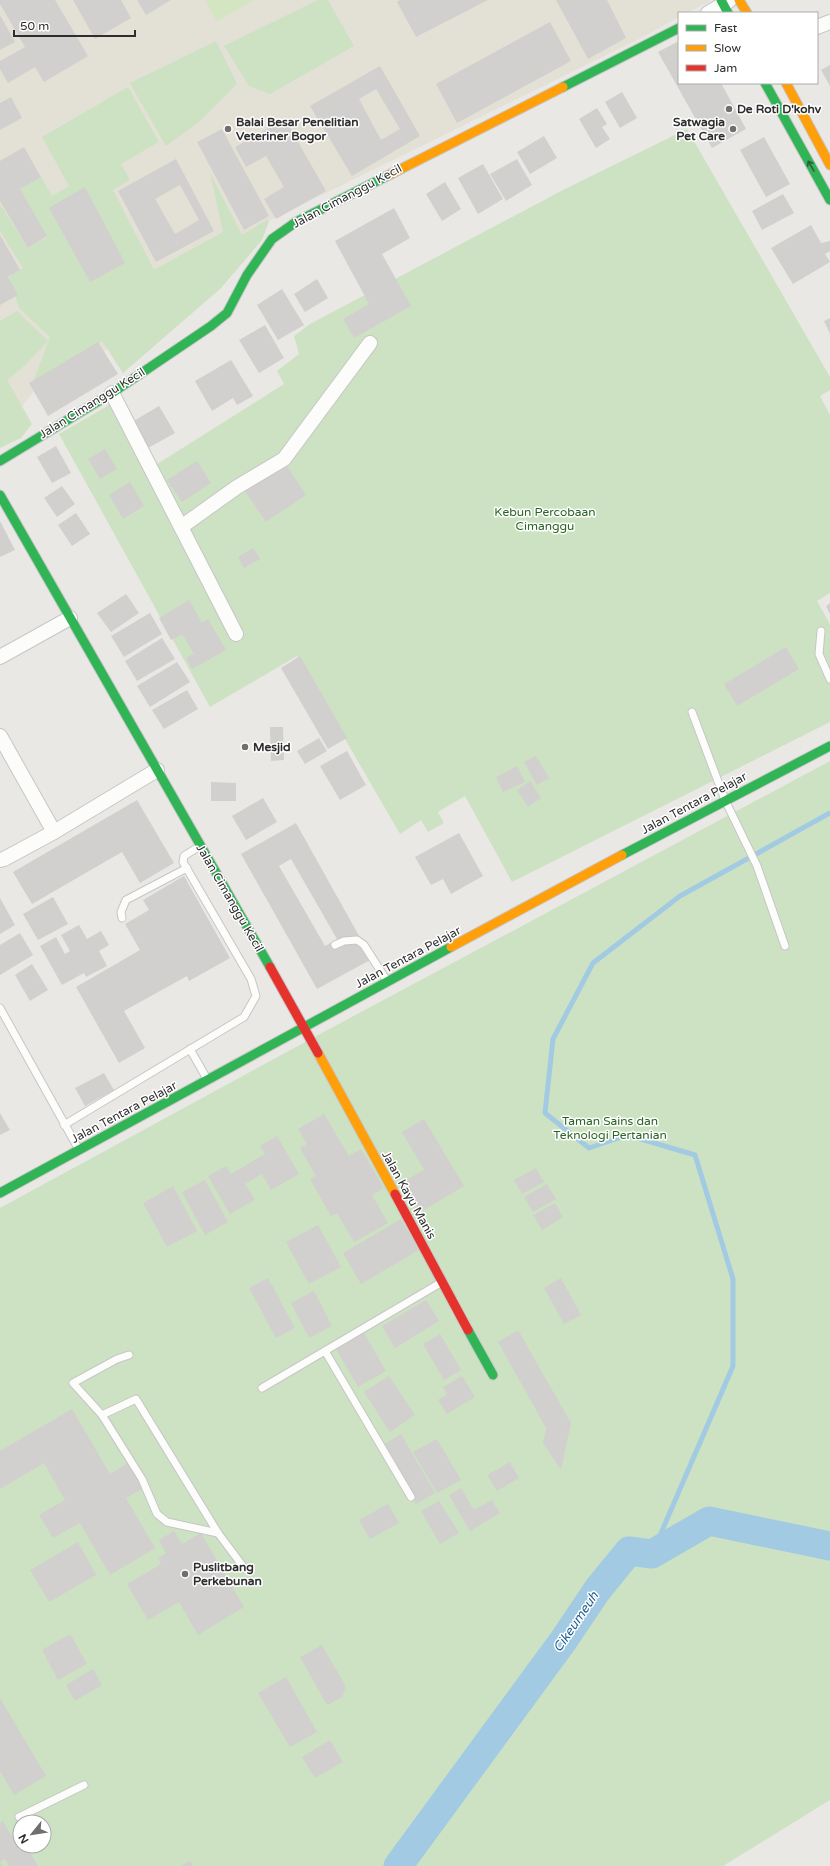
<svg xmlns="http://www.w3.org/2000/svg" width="830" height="1866" font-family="'Varela Round',sans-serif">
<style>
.education{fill:#e3e0d5}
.green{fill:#cce2c2;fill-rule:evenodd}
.pitch{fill:#d3e5c1}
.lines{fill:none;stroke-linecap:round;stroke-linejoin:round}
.stream{stroke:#a2cbe3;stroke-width:5}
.river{stroke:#a2cbe3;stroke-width:29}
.building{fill:#d2d0ce;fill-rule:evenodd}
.lane-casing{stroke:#c7c6c7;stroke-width:9}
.street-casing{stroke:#c7c6c7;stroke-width:16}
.fast-casing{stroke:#c7c6c7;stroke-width:11}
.slow-casing{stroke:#c7c6c7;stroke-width:11}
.jam-casing{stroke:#c7c6c7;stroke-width:11}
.lane{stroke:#fcfcfb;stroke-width:7}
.street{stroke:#fcfcfb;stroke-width:14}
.fast{stroke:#30b455;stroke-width:9}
.slow{stroke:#ff9f0a;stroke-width:9}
.jam{stroke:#e5322d;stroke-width:9}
.oneway{stroke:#2f5d3c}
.poi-dot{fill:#706f6e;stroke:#fff;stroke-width:1.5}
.labels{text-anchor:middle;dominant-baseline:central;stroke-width:3;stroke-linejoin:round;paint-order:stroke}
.poi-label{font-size:12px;font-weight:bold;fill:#2e2e2e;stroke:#fff;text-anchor:start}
.street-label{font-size:12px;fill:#2e2e2e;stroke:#fff}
.park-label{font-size:12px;fill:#2b6424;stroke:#fff}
.water-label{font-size:13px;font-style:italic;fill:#1e5e91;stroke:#fff}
</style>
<rect width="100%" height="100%" fill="#eae8e5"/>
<polygon class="education" points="0,0 709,0 710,1 687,13 679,13 679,17 643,37 269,221 262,240 220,289 37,387 0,435"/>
<g class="green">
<polygon points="318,0 328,0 354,46 270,94 249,86 224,46"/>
<polygon points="216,41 237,84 200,121 166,146 130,83"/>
<polygon points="128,87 159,142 121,164 130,180 113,190 154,270 223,232 210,173 242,235 267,220 269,221 262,240 220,289 123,373 102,341 33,382 50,337 19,308 9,277 23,268 0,231 0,204 28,248 47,237 20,189 41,177 52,196 69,186 42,137"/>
<polygon points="687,129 830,377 830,390 820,396 830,415 830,593 817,601 830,624 830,722 512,882 465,796 438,812 444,823 428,832 421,820 400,834 297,656 210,707 59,434 116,401 154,466 284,384 277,371 299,354 294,336 310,324 563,190"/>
<polygon points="17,311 48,341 23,367 7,380 32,424 21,438 0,448 0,321"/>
<path d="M830,761V1800L723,1866H0V1208L307,1041ZM20,1822H44V1846H20Z"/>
</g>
<polygon class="pitch" points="205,0 254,0 217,21"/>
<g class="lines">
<polyline class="stream" points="652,1554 733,1366 733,1279 695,1155 627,1135 589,1148 545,1113 553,1039 593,963 680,896 830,813"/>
<polyline class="river" points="398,1866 563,1641 598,1589 629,1551 652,1554 709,1521 830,1546"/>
</g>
<g class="building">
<polygon points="0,0 55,0 88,56 44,82 35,67 8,83 0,69 0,61 25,47 0,4"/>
<polygon points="73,0 121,0 131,18 95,39"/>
<polygon points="137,0 171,0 146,15"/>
<polygon points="400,0 488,0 416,37 397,2"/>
<polygon points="556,0 607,0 626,38 588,59"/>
<polygon points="0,15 15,42 0,50"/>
<polygon points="550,22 571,61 457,123 436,84"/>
<polygon points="679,41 679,83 721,83 746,129 712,148 658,52"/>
<polygon points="830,65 830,86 821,70"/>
<path d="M380,66L420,136L352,176L310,106ZM376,89L400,129L381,140L359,99Z"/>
<polygon points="622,92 637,118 620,128 605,102"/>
<polygon points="11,97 22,118 0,130 0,103"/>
<polygon points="597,108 607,124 602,127 610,139 596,148 579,119"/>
<polygon points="285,119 326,191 276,219 264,199 284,187 266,156 246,167 235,147"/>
<polygon points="222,129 269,216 244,230 197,142"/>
<polygon points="544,136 557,158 530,174 517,152"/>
<polygon points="764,137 790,184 766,197 740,150"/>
<polygon points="24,147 41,177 20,189 47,236 28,248 0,201 0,161"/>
<path d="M176,159L214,231L156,262L118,191ZM180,185L199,220L175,234L155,199Z"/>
<polygon points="517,159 532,185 506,201 490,174"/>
<polygon points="483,164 503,199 478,214 458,178"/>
<polygon points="445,182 461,209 442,221 426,194"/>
<polygon points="85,187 125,263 90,282 49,208"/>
<polygon points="783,194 794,213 762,230 752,211"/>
<polygon points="394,208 410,238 382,254 411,306 354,338 343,319 369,304 335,241"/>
<polygon points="811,225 821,243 830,241 830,251 825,254 830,262 793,284 771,248"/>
<polygon points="0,235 20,270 8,277 18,295 0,305"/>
<polygon points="317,279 328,298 305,312 294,294"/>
<polygon points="282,289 304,325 278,340 257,305"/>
<polygon points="830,318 830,334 824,321"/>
<polygon points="265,325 284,358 259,373 239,340"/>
<polygon points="98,342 118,374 48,416 29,383"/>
<polygon points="231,360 253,396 237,405 233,398 212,411 195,381"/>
<polygon points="159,406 175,433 148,448 132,422"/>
<polygon points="56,446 71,473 52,483 37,457"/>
<polygon points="105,449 117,469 100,479 88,459"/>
<polygon points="197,461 211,483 182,502 167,480"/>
<polygon points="285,463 306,495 266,522 244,490"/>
<polygon points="130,482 144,506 123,519 109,495"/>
<polygon points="62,486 75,504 57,517 44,498"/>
<polygon points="76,513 90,534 72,546 58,525"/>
<polygon points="0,521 15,550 0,557"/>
<polygon points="253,548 260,559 244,568 238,557"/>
<polygon points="126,594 139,613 111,632 97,613"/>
<polygon points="189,600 202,623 208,619 226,650 192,669 186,658 194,654 182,634 171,640 159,618"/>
<polygon points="830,603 830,614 826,606"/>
<polygon points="150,613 162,634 124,657 111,636"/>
<polygon points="162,638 175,659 137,681 125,661"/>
<polygon points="786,647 799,669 737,706 724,684"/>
<polygon points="300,656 347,738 328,749 281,668"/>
<polygon points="177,662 190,682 150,707 137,686"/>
<polygon points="187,690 198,709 164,729 152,710"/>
<polygon points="270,727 283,727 284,760 271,761"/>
<polygon points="319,738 327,751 305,764 297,751"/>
<polygon points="347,751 366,785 340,800 320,766"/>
<polygon points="536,756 549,778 537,785 524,762"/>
<polygon points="517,766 525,782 503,792 496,777"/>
<polygon points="530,781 541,798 528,807 517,790"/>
<polygon points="211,782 236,783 236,801 211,801"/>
<polygon points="263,798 277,822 246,840 232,816"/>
<polygon points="137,800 174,863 140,883 122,852 32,904 13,872"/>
<path d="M296,823L372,959L317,989L241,854ZM291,859L337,939L325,946L279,866Z"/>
<polygon points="459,833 483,876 451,894 443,879 431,885 415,857"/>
<polygon points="184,876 230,958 189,981 187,976 124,1011 145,1048 119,1063 76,987 140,950 125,924 149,910 143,900"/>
<polygon points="53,897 68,924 38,940 23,914"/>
<polygon points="0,898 15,925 0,934"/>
<polygon points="79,925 87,939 101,931 109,945 99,951 107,966 86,977 84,973 62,985 40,946 56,937 65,954 70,951 61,935"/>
<polygon points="20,933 33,955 0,975 0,945"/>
<polygon points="32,964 48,990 30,1001 15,975"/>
<polygon points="104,1073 114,1090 85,1106 75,1088"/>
<polygon points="0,1113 10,1130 0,1135"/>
<polygon points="324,1114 349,1156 361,1149 384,1188 372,1195 388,1223 354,1242 337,1213 331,1216 310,1179 316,1176 300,1148 307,1144 298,1129"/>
<polygon points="424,1119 464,1186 419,1213 401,1183 424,1170 402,1132"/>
<polygon points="277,1136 299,1174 271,1190 262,1174 245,1184 255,1200 230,1214 208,1176 226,1166 231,1174 265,1154 260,1146"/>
<polygon points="536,1168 544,1182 522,1194 514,1180"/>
<polygon points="205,1180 228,1222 205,1235 182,1192"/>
<polygon points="547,1184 556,1199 533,1212 524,1197"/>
<polygon points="173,1186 197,1231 167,1247 143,1203"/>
<polygon points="555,1203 563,1217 542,1230 533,1215"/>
<polygon points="401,1219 419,1250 361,1284 343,1253"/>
<polygon points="318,1225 341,1267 309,1284 286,1242"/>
<polygon points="268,1278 295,1328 276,1338 249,1288"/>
<polygon points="561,1278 581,1315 564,1324 544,1288"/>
<polygon points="314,1291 332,1326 309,1338 291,1303"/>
<polygon points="426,1300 439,1321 395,1348 382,1326"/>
<polygon points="518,1330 571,1423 561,1470 543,1443 546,1428 498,1342"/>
<polygon points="364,1333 386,1371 358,1387 336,1349"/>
<polygon points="440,1334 461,1370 444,1380 423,1344"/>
<polygon points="389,1376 415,1415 390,1432 364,1392"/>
<polygon points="462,1376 475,1397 447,1414 438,1400 447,1394 443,1387"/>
<polygon points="72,1409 110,1474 130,1462 145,1487 126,1498 155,1548 110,1575 80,1523 53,1538 39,1515 65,1500 44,1463 0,1489 0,1451"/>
<polygon points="401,1434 435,1493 416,1504 383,1445"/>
<polygon points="437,1439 461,1480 437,1493 413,1452"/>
<polygon points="510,1462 519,1478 497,1491 487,1475"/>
<polygon points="461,1488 474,1510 492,1500 500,1513 470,1531 449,1495"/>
<polygon points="439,1501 459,1533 440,1544 421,1511"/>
<polygon points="388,1504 399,1523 370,1539 359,1520"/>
<polygon points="174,1531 182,1544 201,1533 244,1607 198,1635 179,1602 148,1620 127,1584 161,1564 158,1558 166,1553 159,1540"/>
<polygon points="78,1542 96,1575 49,1602 30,1570"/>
<polygon points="70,1634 87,1664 58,1680 42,1650"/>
<polygon points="322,1645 346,1687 342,1697 327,1705 300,1657"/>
<polygon points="93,1669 102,1685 75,1701 66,1685"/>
<polygon points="286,1677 317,1732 290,1747 258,1693"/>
<polygon points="0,1698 46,1776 14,1795 0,1771"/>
<polygon points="330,1740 343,1762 315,1778 302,1757"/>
<polygon points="3,1821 20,1851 27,1847 38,1866 9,1866 5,1859 0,1862 3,1866 0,1866 0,1823"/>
<polygon points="190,1861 193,1866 180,1866"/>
</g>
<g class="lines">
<defs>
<g id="lane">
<polyline points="821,631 819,654 830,679"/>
<polyline points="692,712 725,800 757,866 785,946"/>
<polyline points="122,918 121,912 126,900 187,868"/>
<polyline points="335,945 344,941 357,940 364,945 387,981"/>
<polyline points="0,1008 78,1148"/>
<polyline points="190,1049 207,1079"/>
<polyline points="64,1125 244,1017 256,996 251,979 183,862 184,856 200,846"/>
<polyline points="325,1351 411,1497"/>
<polyline points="129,1355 117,1359 73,1383 102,1415 136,1399 218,1533 245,1569"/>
<polyline points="262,1388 442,1282"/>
<polyline points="102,1415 142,1479 157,1514 167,1522 218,1533"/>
<polyline points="19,1817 84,1785"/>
</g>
<g id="street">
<polyline points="708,13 729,1"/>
<polyline points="817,27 830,22"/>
<polyline points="112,393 236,634"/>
<polyline points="181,527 237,487 284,459 370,343"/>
<polyline points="0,657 70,618"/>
<polyline points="0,736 54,832"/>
<polyline points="0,860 4,859 54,832 157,770"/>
</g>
<g id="fast">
<polyline points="721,0 728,13"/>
<polyline points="765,83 830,200"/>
<polyline points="563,87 679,28"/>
<polyline points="0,461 112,393 211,326 227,313 247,275 272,239 296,222 389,175"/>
<polyline points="0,495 270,967"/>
<polyline points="622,855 830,746"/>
<polyline points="0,1193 451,947"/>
<polyline points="468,1330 493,1375"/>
</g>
<g id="slow">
<polyline points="739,0 747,13"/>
<polyline points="786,83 830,165"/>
<polyline points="389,175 563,87"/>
<polyline points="451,947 622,855"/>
<polyline points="318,1053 395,1194"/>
</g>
<g id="jam">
<polyline points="270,967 318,1053"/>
<polyline points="395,1194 468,1330"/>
</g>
</defs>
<use href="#lane" class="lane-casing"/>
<use href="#street" class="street-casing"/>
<use href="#fast" class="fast-casing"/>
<use href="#slow" class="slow-casing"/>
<use href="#jam" class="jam-casing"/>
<use href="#lane" class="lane"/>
<use href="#street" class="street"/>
<use href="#fast" class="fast"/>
<use href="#slow" class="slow"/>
<use href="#jam" class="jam"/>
</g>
<defs><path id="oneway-shaft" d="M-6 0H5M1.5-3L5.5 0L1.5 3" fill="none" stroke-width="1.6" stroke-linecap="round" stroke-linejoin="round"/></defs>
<use class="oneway" href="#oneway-shaft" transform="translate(811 166) rotate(-120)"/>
<g class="poi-dot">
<circle cx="729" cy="109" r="4"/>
<circle cx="228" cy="129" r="4"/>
<circle cx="733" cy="129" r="4"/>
<circle cx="245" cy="747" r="4"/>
<circle cx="185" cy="1574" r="4"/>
</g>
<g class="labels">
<g class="poi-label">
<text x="737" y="109">De Roti D'kohv</text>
<text x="236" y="122">Balai Besar Penelitian<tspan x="236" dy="14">Veteriner Bogor</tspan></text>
<text x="725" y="122" text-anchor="end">Satwagia<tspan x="725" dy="14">Pet Care</tspan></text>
<text x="253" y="747">Mesjid</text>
<text x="193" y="1567">Puslitbang<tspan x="193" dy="14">Perkebunan</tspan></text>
</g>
<g class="street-label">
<text transform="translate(347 196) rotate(-28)">Jalan Cimanggu Kecil</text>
<text transform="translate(92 403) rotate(-32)">Jalan Cimanggu Kecil</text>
<text transform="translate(694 803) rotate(-28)">Jalan Tentara Pelajar</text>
<text transform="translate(230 898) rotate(60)">Jalan Cimanggu Kecil</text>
<text transform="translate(408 957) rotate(-28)">Jalan Tentara Pelajar</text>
<text transform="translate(124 1112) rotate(-28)">Jalan Tentara Pelajar</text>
<text transform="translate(409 1195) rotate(61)">Jalan Kayu Manis</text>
</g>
<g class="park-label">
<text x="545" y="512">Kebun Percobaan<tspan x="545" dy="14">Cimanggu</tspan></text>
<text x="610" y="1121">Taman Sains dan<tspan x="610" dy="14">Teknologi Pertanian</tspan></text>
</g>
<g class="water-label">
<text transform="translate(576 1622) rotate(-56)">Cikeumeuh</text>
</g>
</g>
<rect x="678" y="12" width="140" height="72" fill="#ffffff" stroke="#ababab"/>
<rect x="686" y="25" width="20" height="6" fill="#30b455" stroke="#ababab"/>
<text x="714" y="32" font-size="12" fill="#2e2e2e">Fast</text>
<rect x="686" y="45" width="20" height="6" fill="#ff9f0a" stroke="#ababab"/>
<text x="714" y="52" font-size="12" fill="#2e2e2e">Slow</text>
<rect x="686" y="65" width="20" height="6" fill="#e5322d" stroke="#ababab"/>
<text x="714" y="72" font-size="12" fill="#2e2e2e">Jam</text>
<g transform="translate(32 1834) rotate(240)"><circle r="19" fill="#ffffff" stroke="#ababab"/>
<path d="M0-3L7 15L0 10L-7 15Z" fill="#706f6e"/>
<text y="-6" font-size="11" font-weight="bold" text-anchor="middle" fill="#2e2e2e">N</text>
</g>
<path d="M14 30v6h121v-6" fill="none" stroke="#2e2e2e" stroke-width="2"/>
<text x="20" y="30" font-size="12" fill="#2e2e2e" stroke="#ffffff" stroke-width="3" paint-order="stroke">50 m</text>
</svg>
